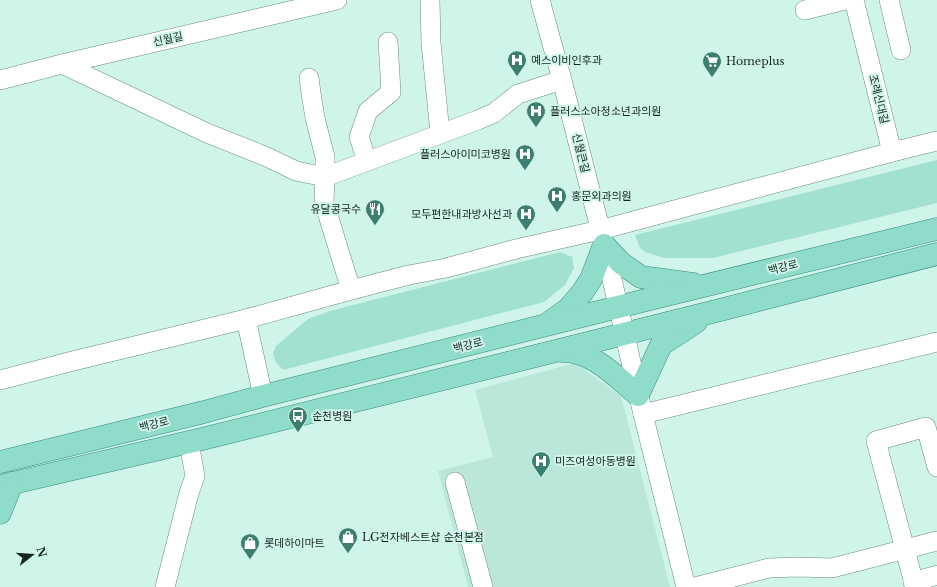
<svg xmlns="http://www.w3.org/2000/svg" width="937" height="587" font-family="'Libre Baskerville','Noto Sans KR',serif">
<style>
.built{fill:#bae7da}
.green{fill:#a2e1d0}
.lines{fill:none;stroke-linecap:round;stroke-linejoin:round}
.minor-casing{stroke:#698c82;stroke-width:20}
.major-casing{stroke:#348c79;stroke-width:23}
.minor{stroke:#fff;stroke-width:19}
.major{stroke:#8fdccb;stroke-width:22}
.labels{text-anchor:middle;stroke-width:4;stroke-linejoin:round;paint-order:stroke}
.street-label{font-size:11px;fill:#172521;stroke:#cff4e9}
.poi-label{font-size:11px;fill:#172521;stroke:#cff4e9;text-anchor:start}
</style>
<rect width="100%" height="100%" fill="#cff4e9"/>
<!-- built -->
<path class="built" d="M575,363L621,396L670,587H468L438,471L493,457L475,390Z"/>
<!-- green -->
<g class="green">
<path d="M937,160V203L713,258H664L645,252L640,248L635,235Z"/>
<path d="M560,252L572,257L574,268L565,285L544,302L283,370L276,362L273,354L276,346L308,319L330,311Z"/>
</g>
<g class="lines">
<defs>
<g id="minor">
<path d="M430,0L431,43L440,133"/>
<path d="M540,0L562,80L603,240L643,414L686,587"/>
<path d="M854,0L892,152L937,141"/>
<path d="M889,0L901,50"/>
<path d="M805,10L845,0"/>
<path d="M62,64L207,133L267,157L296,171L325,177L324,202L351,290"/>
<path d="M309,78L311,93L315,118L325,157V177L478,120L494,113L518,94L562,80"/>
<path d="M0,80L62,64L337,0"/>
<path d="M367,161L359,137L368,111L391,92L388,42"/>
<path d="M0,380L69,362L246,319"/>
<path d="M263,396L246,319L351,290L409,275L446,268L516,249L600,230L892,152"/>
<path d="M643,414L937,342"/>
<path d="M455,482L483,587"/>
<path d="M913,582L937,575"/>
<path d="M165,587L189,493L195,476L189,442"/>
<path d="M695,587L769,568L797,567L832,568L937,541"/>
<path d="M915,587L876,441L926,427L937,467"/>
</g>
<g id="major">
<path d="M550,322L568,309L582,293L591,279L604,245L621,263L641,277L693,284"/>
<path d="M562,351C592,350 616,377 638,395L661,345L696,322"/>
<path d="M0,462L204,412L263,396L646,300L937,229"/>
<path d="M0,486L202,439L720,310L937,254"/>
<path d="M0,513L12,483"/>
</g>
</defs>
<!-- minor casing -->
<use href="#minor" class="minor-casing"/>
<!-- major casing -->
<use href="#major" class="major-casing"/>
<!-- minor -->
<use href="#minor" class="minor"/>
<!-- major -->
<use href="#major" class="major"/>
</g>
<!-- icons -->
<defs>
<symbol id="hospital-pin" viewBox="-11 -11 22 30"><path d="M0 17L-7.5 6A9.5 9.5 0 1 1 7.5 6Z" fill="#3c7e6f" stroke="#cff4e9"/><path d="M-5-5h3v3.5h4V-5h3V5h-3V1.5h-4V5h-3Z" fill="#fff"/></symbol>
<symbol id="supermarket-pin" viewBox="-11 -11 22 30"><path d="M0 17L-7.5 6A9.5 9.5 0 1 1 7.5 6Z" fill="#3c7e6f" stroke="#cff4e9"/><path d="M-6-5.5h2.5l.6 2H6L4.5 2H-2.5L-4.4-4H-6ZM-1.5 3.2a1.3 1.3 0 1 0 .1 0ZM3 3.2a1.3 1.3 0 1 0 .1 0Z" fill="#fff"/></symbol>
<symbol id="restaurant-pin" viewBox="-11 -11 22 30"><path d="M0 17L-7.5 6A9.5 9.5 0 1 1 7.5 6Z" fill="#3c7e6f" stroke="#cff4e9"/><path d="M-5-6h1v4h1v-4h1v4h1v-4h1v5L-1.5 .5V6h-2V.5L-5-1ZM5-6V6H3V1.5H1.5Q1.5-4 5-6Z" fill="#fff"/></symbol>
<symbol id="bus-pin" viewBox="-11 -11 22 30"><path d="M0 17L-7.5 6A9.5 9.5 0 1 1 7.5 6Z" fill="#3c7e6f" stroke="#cff4e9"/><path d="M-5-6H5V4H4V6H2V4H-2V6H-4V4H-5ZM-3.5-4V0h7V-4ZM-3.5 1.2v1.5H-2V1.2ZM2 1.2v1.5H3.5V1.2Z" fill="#fff"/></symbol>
<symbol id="shop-pin" viewBox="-11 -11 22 30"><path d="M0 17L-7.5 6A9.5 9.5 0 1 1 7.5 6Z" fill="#3c7e6f" stroke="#cff4e9"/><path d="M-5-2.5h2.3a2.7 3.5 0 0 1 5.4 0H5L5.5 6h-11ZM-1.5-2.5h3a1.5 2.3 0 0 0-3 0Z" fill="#fff"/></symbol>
</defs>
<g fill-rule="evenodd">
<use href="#hospital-pin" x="506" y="49" width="22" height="30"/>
<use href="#supermarket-pin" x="701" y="50" width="22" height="30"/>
<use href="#hospital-pin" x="525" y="100" width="22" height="30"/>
<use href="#hospital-pin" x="514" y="143" width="22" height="30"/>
<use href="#hospital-pin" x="546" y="185" width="22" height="30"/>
<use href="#restaurant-pin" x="364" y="198" width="22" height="30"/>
<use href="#hospital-pin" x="515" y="203" width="22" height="30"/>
<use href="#bus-pin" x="287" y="405" width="22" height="30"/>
<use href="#hospital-pin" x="530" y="450" width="22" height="30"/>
<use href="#shop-pin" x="337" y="526" width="22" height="30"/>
<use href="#shop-pin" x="239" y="532" width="22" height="30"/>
</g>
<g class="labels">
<!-- street labels -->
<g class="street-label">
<text transform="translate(168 39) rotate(-13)" y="4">신월길</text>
<text transform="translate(879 99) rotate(76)" y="4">조례신대길</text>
<text transform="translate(581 153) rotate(76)" y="4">신월큰길</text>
<text transform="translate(783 267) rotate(-14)" y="4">백강로</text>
<text transform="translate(468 345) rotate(-14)" y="4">백강로</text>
<text transform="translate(154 424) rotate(-14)" y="4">백강로</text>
</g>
<!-- poi labels -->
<g class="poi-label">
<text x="531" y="64">예스이비인후과</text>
<text x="726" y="65">Homeplus</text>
<text x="550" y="115">플러스소아청소년과의원</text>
<text x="511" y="158" text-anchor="end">플러스아이미코병원</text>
<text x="571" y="200">홍문외과의원</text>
<text x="361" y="213" text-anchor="end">유달콩국수</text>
<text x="512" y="218" text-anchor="end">모두편한내과방사선과</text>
<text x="312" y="420">순천병원</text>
<text x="555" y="465">미즈여성아동병원</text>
<text x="362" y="541">LG전자베스트샵 순천본점</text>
<text x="264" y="547">롯데하이마트</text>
</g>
</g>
<!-- north arrow -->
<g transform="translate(32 555) rotate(73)" stroke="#cff4e9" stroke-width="3" paint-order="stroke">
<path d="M0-3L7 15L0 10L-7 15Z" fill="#172521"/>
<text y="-6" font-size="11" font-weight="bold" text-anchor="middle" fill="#172521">N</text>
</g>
</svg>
